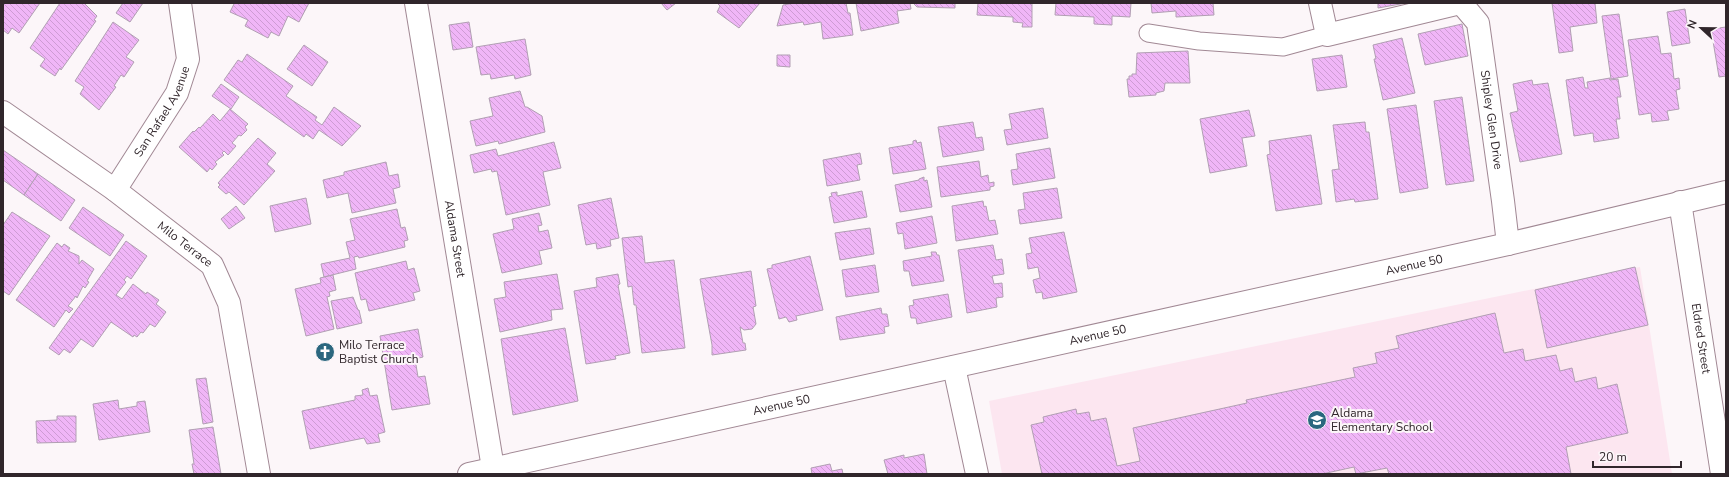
<svg xmlns="http://www.w3.org/2000/svg" width="1729" height="477" font-family="'Nunito Sans',sans-serif">
<style>
.built{fill:#fce6f0}
.building{fill:url(#building-back-hatch);stroke:#b19fb3}
.lines{fill:none;stroke-linecap:round;stroke-linejoin:round}
.lane-casing{stroke:#a18894;stroke-width:19}
.street-casing{stroke:#a18894;stroke-width:24}
.secondary-casing{stroke:#a18894;stroke-width:24}
.lane{stroke:#fff;stroke-width:17}
.street{stroke:#fff;stroke-width:22}
.secondary{stroke:#fff;stroke-width:22}
.labels{text-anchor:middle;stroke-width:4;stroke-linejoin:round;paint-order:stroke}
.street-label{font-size:12px;fill:#30262b;stroke:#fcf6f9}
.poi-label{font-size:12px;fill:#30262b;stroke:#fcf6f9;text-anchor:start}
</style>
<defs>
<pattern id="building-back-hatch" width="6" height="6" patternUnits="userSpaceOnUse"><rect width="6" height="6" fill="#f0b6f7"/><path d="M-1 5l2 2M0 0l6 6M5-1l2 2" fill="none" stroke="#ce9cd4"/></pattern>
</defs>
<rect width="100%" height="100%" fill="#fcf6f9"/>
<!-- built -->
<path class="built" d="M1640,267L1672,474H1002L989,401Z"/>
<!-- building -->
<g class="building">
<path d="M3,3H40L19,33L12,28L8,34L3,30Z"/>
<path d="M60,3H84L97,16L94,20L96,21L61,70L60,68L55,76L40,66L45,59L30,48Z"/>
<path d="M123,3H143L130,22L116,13Z"/>
<path d="M233,3H309L299,22L288,16L279,36L271,32L268,38L245,26L248,20L230,12L234,4Z"/>
<path d="M661,3H676L667,10Z"/>
<path d="M717,3H760L739,28L717,12L720,6Z"/>
<path d="M795,3H846L848,13H850L853,35L823,39L821,22L804,25L803,22L777,26L783,5Z"/>
<path d="M856,3H910L911,9L897,11L899,23L861,31Z"/>
<path d="M913,3H955V8L917,7Z"/>
<path d="M978,3H1032V27H1022L1023,23L1013,22V17L977,15Z"/>
<path d="M1056,3H1131L1130,17L1112,16V25L1094,24V17L1055,15Z"/>
<path d="M1151,3H1213L1214,15L1176,17V11L1152,13Z"/>
<path d="M1378,3H1406L1378,8Z"/>
<path d="M1552,3H1595L1597,23L1570,27L1573,51L1559,53Z"/>
<path d="M1685,9L1690,43L1672,46L1667,12Z"/>
<path d="M1619,14L1628,76L1611,79L1602,16Z"/>
<path d="M113,22L139,40L126,57L134,62L124,77L121,75L114,86L116,87L99,110L80,94L84,87L75,81Z"/>
<path d="M469,22L473,47L453,50L449,25Z"/>
<path d="M1462,24L1468,56L1425,65L1418,34Z"/>
<path d="M1726,27V76L1719,77L1711,29Z"/>
<path d="M1658,36L1661,54L1671,53L1674,79L1679,78L1680,89L1676,90L1679,109L1667,111L1669,120L1652,122L1651,113L1639,115L1628,40Z"/>
<path d="M1402,38L1415,93L1383,100L1374,59H1376L1373,45Z"/>
<path d="M525,39L531,75L515,79L514,75L491,79L490,74L481,75L476,47Z"/>
<path d="M304,45L328,62L312,86L287,69Z"/>
<path d="M1188,51L1190,83H1165L1164,91L1156,93V95L1129,97L1127,79H1129V76H1132V74H1136L1137,53Z"/>
<path d="M247,54L293,86L286,96L317,117L315,120L322,125L334,107L361,126L342,146L319,130L313,139L306,134L304,137L224,80L238,60L242,62Z"/>
<path d="M777,55H790V67L777,66Z"/>
<path d="M1342,55L1347,87L1317,91L1312,59Z"/>
<path d="M1583,77L1585,88H1588L1587,82L1610,78V80L1618,79L1621,97H1617L1620,119H1616L1619,138L1594,142L1593,133L1574,136L1566,80Z"/>
<path d="M1532,80L1533,85L1548,83L1562,154L1520,162L1510,113L1518,111L1513,84Z"/>
<path d="M221,84L239,97L231,109L212,96Z"/>
<path d="M520,91L525,107H527L542,116L545,132L499,144L498,141L476,146L470,121L493,116L489,98Z"/>
<path d="M1462,97L1474,181L1446,185L1434,101Z"/>
<path d="M1416,105L1428,188L1400,193L1387,109Z"/>
<path d="M1043,108L1048,138L1007,145L1004,130L1012,129L1009,114Z"/>
<path d="M230,109L248,124L245,127L247,130L241,136L239,135L232,143L236,146L228,155L224,151L222,153L224,155L215,162L217,164L212,170L210,168L207,172L179,147L193,131L194,132L199,127L200,128L213,114L220,121Z"/>
<path d="M1249,110L1255,136L1242,138L1247,166L1210,173L1200,119Z"/>
<path d="M973,122L976,138L982,137L984,150L943,157L938,127Z"/>
<path d="M1365,122L1366,132H1369L1378,199L1355,202L1354,199L1336,202L1332,170L1339,169L1333,125Z"/>
<path d="M1311,135L1322,204L1276,211L1267,155L1270,154L1269,141Z"/>
<path d="M258,138L276,153L267,164L275,171L244,205L229,192L226,194L218,187L220,185L218,183Z"/>
<path d="M916,140L917,143L921,142L926,169L893,174L889,148L913,144V141Z"/>
<path d="M554,142L561,168L543,172L550,205L506,215L497,171L492,172L491,169L474,173L470,155L496,149L498,156Z"/>
<path d="M1050,148L1055,178L1013,185L1011,170L1018,169L1016,154Z"/>
<path d="M3,150L38,174L24,195L3,180Z"/>
<path d="M860,153L862,164L857,165L860,180L827,186L823,160Z"/>
<path d="M979,161L981,177L988,175L989,183L994,182V186L990,187V190L941,197L937,167Z"/>
<path d="M386,162L389,176L398,174L400,187L393,189L396,203L352,213L348,193L327,198L323,180L344,175V172Z"/>
<path d="M38,174L75,200L61,221L24,195Z"/>
<path d="M924,177V181L927,180L932,207L900,212L895,185L919,180V179Z"/>
<path d="M1057,188L1062,218L1020,224L1018,210L1025,209L1023,193Z"/>
<path d="M862,191L867,217L834,223L829,197L832,196L831,193L837,192V196Z"/>
<path d="M306,198L311,224L275,232L270,206Z"/>
<path d="M611,198L619,238L610,240L611,246L597,249L596,243L586,245L578,205Z"/>
<path d="M983,201L984,207L986,206L989,221L995,220L998,234L956,241L952,206Z"/>
<path d="M236,206L245,218L229,229L221,219Z"/>
<path d="M83,207L124,235L110,256L69,228Z"/>
<path d="M397,209L401,228L405,227L408,240L404,241L405,247L359,258L358,256L354,257L356,269L324,277L321,264L350,258L346,242L355,240L350,219Z"/>
<path d="M12,212L50,236L9,295L3,291V225Z"/>
<path d="M539,213L542,225L538,226L539,232L548,230L552,248L539,251L542,264L502,273L493,234L514,229L512,219Z"/>
<path d="M932,216L937,243L905,249L903,233L898,234L896,223Z"/>
<path d="M870,228L874,254L840,260L835,233Z"/>
<path d="M1064,232L1077,292L1043,299L1042,292L1036,293L1033,280L1040,278L1038,267L1028,269L1026,254L1032,253L1029,238Z"/>
<path d="M642,236L645,263L674,260L685,348L642,353L636,305H634L632,286L628,287L622,238Z"/>
<path d="M126,241L147,256L131,279L127,276L124,280L126,282L116,295L122,299L133,284L146,294L147,292L159,300L156,304L166,312L155,327L150,324L143,333L141,332L137,337L134,335L133,337L111,322L93,347L81,339L70,353L64,349L59,355L49,348Z"/>
<path d="M57,243L62,247L64,244L70,248L68,251L79,256V264L82,260L94,269L87,281L89,282L85,288L83,286L77,298L76,296L68,306L73,309L69,313L66,310L54,327L16,300Z"/>
<path d="M993,245L996,260L1002,259L1004,274L992,276L994,284L1002,283L1003,297L996,298L997,307L967,313L958,250Z"/>
<path d="M931,252H936L937,255H939L944,281L912,286L909,271H904L903,261L932,256Z"/>
<path d="M810,256L823,310L796,316L797,320L789,322L786,317L779,319L767,269L772,268V265Z"/>
<path d="M406,261L408,270L414,268L420,291L413,293L415,300L369,311L366,299L361,300L355,273Z"/>
<path d="M875,265L879,292L846,297L842,270Z"/>
<path d="M1635,267L1648,325L1547,348L1535,290Z"/>
<path d="M751,271L756,306L753,307L756,324L752,329L744,330L740,327L743,343H745L746,350L712,355V345L700,279Z"/>
<path d="M557,274L563,309L551,310L552,320L500,332L494,299L506,297L504,282Z"/>
<path d="M618,274L620,284L618,285L630,353L615,356L616,359L586,364L574,291L597,287L596,278Z"/>
<path d="M333,275L336,290L329,292L330,296L327,297L334,329L306,336L295,289L321,283L320,278Z"/>
<path d="M948,294L952,317L917,324L916,318H911L909,306L914,305L913,300Z"/>
<path d="M353,297L358,310H359L362,323L337,329L331,301Z"/>
<path d="M881,308L882,314H887L889,326L884,327L885,333L840,340L836,317Z"/>
<path d="M1495,313L1504,353L1523,349L1525,361L1556,355L1560,371L1572,368L1575,382L1596,377L1598,389L1617,384L1628,433L1566,447L1571,474H1389L1387,468L1356,474L1354,467L1322,474H1042L1031,425L1044,422L1043,417L1076,409L1077,414L1089,412L1091,421L1106,418L1117,466L1140,461L1133,428L1247,403L1246,400L1355,377L1353,368L1377,363L1375,353L1399,348L1396,336Z"/>
<path d="M565,328L578,401L513,415L501,339Z"/>
<path d="M418,329L423,357L415,359L418,377L425,376L430,404L392,410L380,336Z"/>
<path d="M206,378L213,422L203,424L196,379Z"/>
<path d="M368,388L370,396L377,395L385,432L378,434L380,442L367,444L364,438L310,449L302,411L355,400V396L363,395L362,390Z"/>
<path d="M118,400L119,409L137,406V402L145,401L150,432L99,440L93,404Z"/>
<path d="M57,416H76V442L37,443L36,421L57,420Z"/>
<path d="M213,427L221,474H194L192,464H194L189,430Z"/>
<path d="M924,454L927,474H888L884,460L904,455V458Z"/>
<path d="M830,464L832,471L842,469L843,474H812L811,468Z"/>
</g>
<g class="lines">
<defs>
<path id="lane" d="M1148,33L1199,41L1283,47L1327,35"/>
<g id="street">
<path id="s1" d="M416,3L494,474"/>
<path d="M1320,3L1327,35L1460,3"/>
<path id="s2" d="M1461,3L1478,23L1503,201L1508,244"/>
<path id="s3" d="M3,112L115,190L212,265L229,303L259,474"/>
<path id="s4" d="M115,190L177,93L188,59L180,3"/>
<path id="s5" d="M1680,202L1722,474"/>
<path d="M954,367L977,474"/>
</g>
<g id="secondary">
<path id="s6" d="M469,474L1508,244L1726,192"/>
</g>
</defs>
<!-- lane casing -->
<use href="#lane" class="lane-casing"/>
<!-- street casing -->
<use href="#street" class="street-casing"/>
<!-- secondary casing -->
<use href="#secondary" class="secondary-casing"/>
<!-- lane -->
<use href="#lane" class="lane"/>
<!-- street -->
<use href="#street" class="street"/>
<!-- secondary -->
<use href="#secondary" class="secondary"/>
</g>
<!-- icons -->
<defs>
<symbol id="church-disc" viewBox="-11 -11 22 22"><circle r="9.5" fill="#2b677f" stroke="#fcf6f9"/><path d="M-1.2-6h2.4v3.5h3.3v2.4h-3.3V6h-2.4V-.1h-3.3v-2.4h3.3Z" fill="#fff"/></symbol>
<symbol id="school-disc" viewBox="-11 -11 22 22"><circle r="9.5" fill="#2b677f" stroke="#fcf6f9"/><path d="M0-5L7-2L0 1L-7-2ZM-4 1L0 2.5L4 1V4Q0 6-4 4Z" fill="#fff"/></symbol>
</defs>
<g fill-rule="evenodd">
<use href="#church-disc" x="314" y="341" width="22" height="22"/>
<use href="#school-disc" x="1306" y="409" width="22" height="22"/>
</g>
<g class="labels">
<!-- street labels -->
<g class="street-label">
<text dy="4" stroke="none"><textPath href="#s4" startOffset="92">San Rafael Avenue</textPath></text>
<text dy="4" stroke="none"><textPath href="#s2" startOffset="124">Shipley Glen Drive</textPath></text>
<text dy="4" stroke="none"><textPath href="#s1" startOffset="239">Aldama Street</textPath></text>
<text dy="4" stroke="none"><textPath href="#s3" startOffset="225">Milo Terrace</textPath></text>
<text dy="4" stroke="none"><textPath href="#s6" startOffset="968">Avenue 50</textPath></text>
<text dy="4" stroke="none"><textPath href="#s6" startOffset="644">Avenue 50</textPath></text>
<text dy="4" stroke="none"><textPath href="#s5" startOffset="138">Eldred Street</textPath></text>
<text dy="4" stroke="none"><textPath href="#s6" startOffset="320">Avenue 50</textPath></text>
</g>
<!-- poi labels -->
<g class="poi-label">
<text x="339" y="349">Milo Terrace<tspan x="339" dy="14">Baptist Church</tspan></text>
<text x="1331" y="417">Aldama<tspan x="1331" dy="14">Elementary School</tspan></text>
</g>
</g>
<!-- border -->
<rect width="1729" height="477" fill="none" stroke="#30262b" stroke-width="8"/>
<!-- north arrow -->
<g transform="translate(1701 28) rotate(292)" stroke="#fcf6f9" stroke-width="3" paint-order="stroke">
<path d="M0-3L7 15L0 10L-7 15Z" fill="#30262b"/>
<text y="-6" font-size="11" font-weight="bold" text-anchor="middle" fill="#30262b">N</text>
</g>
<!-- scale -->
<path d="M1593 461v6h88v-6" fill="none" stroke="#30262b" stroke-width="2"/>
<text x="1599" y="461" font-size="12" fill="#30262b" stroke="#fcf6f9" stroke-width="3" paint-order="stroke">20 m</text>
</svg>
